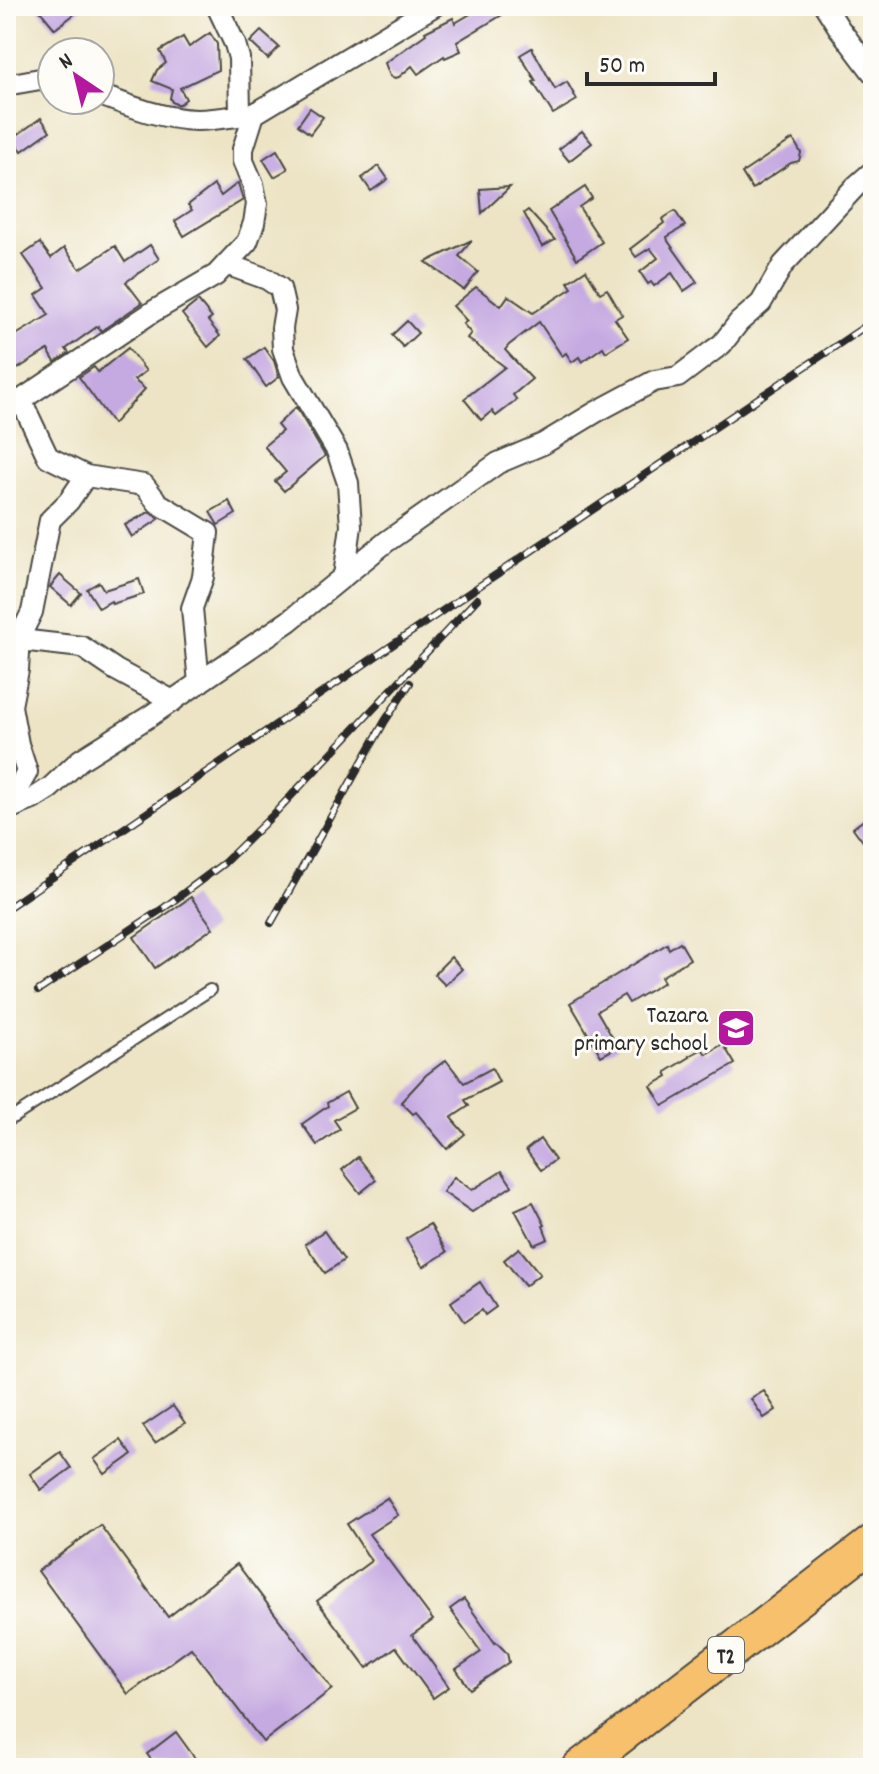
<svg xmlns="http://www.w3.org/2000/svg" width="879" height="1774" font-family="Dekko,sans-serif">
<style>
.building{fill:#c5a9e1}
.lines{fill:none;stroke-linecap:round;stroke-linejoin:round}
.lane-casing{stroke:#484742;stroke-width:14}
.street-casing{stroke:#484742;stroke-width:24}
.highway-casing{stroke:#484742;stroke-width:38}
.lane{stroke:#fff;stroke-width:10}
.street{stroke:#fff;stroke-width:20}
.highway{stroke:#f7c06c;stroke-width:34}
.rail-casing{stroke:#2b2b2b;stroke-width:8}
.rail{stroke:#fdfcf7;stroke-width:5;stroke-dasharray:15;stroke-linecap:butt}
.labels{text-anchor:middle;stroke-width:6;stroke-linejoin:round;paint-order:stroke}
.shield{fill:#fdfcf7;stroke:#6a6a68;stroke-width:2}
.shield-label{font-size:22px;font-weight:bold;fill:#2b2b2b}
.poi-label{font-size:24px;fill:#2b2b2b;stroke:#fdfcf7;text-anchor:end}
</style>
<rect width="100%" height="100%" fill="#fdfcf7"/>
<filter id="ink" filterUnits="userSpaceOnUse"><feTurbulence type="fractalNoise" baseFrequency=".0125" numOctaves="2"/><feDisplacementMap in="SourceGraphic" scale="16" xChannelSelector="R" yChannelSelector="G"/><feConvolveMatrix kernelMatrix="1 2 1 2 8 2 1 2 1" color-interpolation-filters="sRGB"/></filter>
<filter id="wash" filterUnits="userSpaceOnUse"><feTurbulence type="fractalNoise" baseFrequency=".006" numOctaves="4" result="noise"/><feDisplacementMap in="SourceGraphic" scale="32" xChannelSelector="R" yChannelSelector="G"/><feGaussianBlur stdDeviation="1.8" result="paint"/><feColorMatrix in="noise" values="0 0 0 0 0 0 0 0 0 0 0 0 0 0 0 0 0 1.4 0 .05"/><feComposite in="paint" operator="in"/></filter>
<g filter="url(#wash)">
<rect width="100%" height="100%" fill="#ede4c5"/>
<g id="blocks">
<!-- building -->
<g class="building">
<path d="M36,6H85L55,29Z"/>
<path d="M484,6H517L457,42L461,51L445,58L444,56L418,74L412,66L399,77L395,78L390,76L385,63L426,34L425,32L453,18L455,23Z"/>
<path d="M261,31L279,47L268,59L250,42Z"/>
<path d="M210,33L217,44L218,70L180,88L186,99L180,104H176L172,102L170,98L172,89L152,81L157,70L166,63L160,51L183,37L189,47Z"/>
<path d="M532,48L555,89L567,82L577,100L553,114L533,82L536,81L520,55Z"/>
<path d="M310,108L323,117L310,134L298,125Z"/>
<path d="M41,118L50,131L22,151L13,138Z"/>
<path d="M582,131L592,143L569,161L559,149Z"/>
<path d="M793,139L801,153L799,161L791,163L752,189L742,173Z"/>
<path d="M277,150L288,169L274,177L263,159Z"/>
<path d="M379,166L388,179L371,191L362,178Z"/>
<path d="M238,183L243,200L184,236L175,221L192,210L188,205L214,185L221,196Z"/>
<path d="M510,187L482,213L480,189Z"/>
<path d="M585,187L592,198L579,207L602,242L577,259L549,211Z"/>
<path d="M528,210L555,240L542,247L524,213Z"/>
<path d="M675,211L685,226L667,237L668,241L697,282L684,291L672,273L654,286L651,282L648,284L640,272L658,258L650,248L636,257L630,249L664,223L662,219Z"/>
<path d="M472,240L459,256L478,272L464,290L426,262Z"/>
<path d="M40,243L51,258L64,248L80,269L115,246L125,262L150,245L159,259L126,282L142,303L101,331L98,326L66,349L69,353L55,362L48,350L6,376V341L49,315L36,295L46,288L23,255Z"/>
<path d="M586,270L600,293L607,289L622,315L615,319L628,338L606,352L603,347L582,362L579,357L572,362L566,353L562,356L539,322L509,345L505,350L532,379L513,395L517,400L496,416L492,411L481,420L464,399L505,367L467,338L471,333L463,324L467,321L453,306L476,287L501,306L508,296L533,313L572,288L568,282Z"/>
<path d="M198,301L212,318L208,321L220,336L208,347L182,314Z"/>
<path d="M407,321L418,333L403,347L392,335Z"/>
<path d="M264,347L274,361L279,377L266,387L247,359Z"/>
<path d="M128,348L146,371L134,380L145,389L113,424L79,377L94,367L98,372Z"/>
<path d="M296,407L325,456L284,491L275,481L286,472L264,446L282,431L277,425Z"/>
<path d="M229,501L236,514L218,525L210,512Z"/>
<path d="M149,512L159,519L132,537L125,525Z"/>
<path d="M60,575L81,593L71,605L50,587Z"/>
<path d="M139,579L144,594L112,604L111,601L99,608L87,589L99,582L104,590Z"/>
<path d="M873,813V855L853,828Z"/>
<path d="M191,897L213,928L155,968L134,937Z"/>
<path d="M680,942L690,959L661,977L664,982L629,1003L624,995L597,1011L618,1047L601,1056L570,1003L667,944L669,949Z"/>
<path d="M451,957L462,969L445,985L434,974Z"/>
<path d="M723,1044L735,1064L663,1106L651,1086L668,1076L666,1072L690,1057L689,1056L702,1049L706,1054Z"/>
<path d="M446,1060L464,1083L492,1068L499,1082L465,1100L469,1106L451,1118L465,1134L447,1149L416,1112L413,1114L401,1102L426,1075Z"/>
<path d="M346,1092L355,1108L334,1120L340,1129L317,1145L302,1124L328,1106L327,1103Z"/>
<path d="M540,1139L555,1160L541,1170L526,1150Z"/>
<path d="M358,1157L376,1180L360,1193L342,1170Z"/>
<path d="M502,1171L512,1186L472,1212L443,1192L454,1177L472,1190Z"/>
<path d="M533,1202L545,1225L543,1226L548,1239L534,1245L515,1210Z"/>
<path d="M430,1224L447,1252L423,1267L406,1239Z"/>
<path d="M324,1231L344,1260L325,1273L305,1244Z"/>
<path d="M519,1248L540,1274L525,1286L504,1260Z"/>
<path d="M480,1282L496,1307L485,1315L482,1310L464,1322L451,1302Z"/>
<path d="M764,1391L776,1410L764,1418L751,1399Z"/>
<path d="M173,1406L185,1423L155,1443L143,1426Z"/>
<path d="M121,1440L132,1455L105,1474L94,1459Z"/>
<path d="M60,1452L71,1468L41,1490L30,1474Z"/>
<path d="M387,1498L398,1515L369,1534L433,1620L412,1635L449,1687L433,1698L396,1647L367,1668L317,1601L371,1561L347,1524Z"/>
<path d="M100,1525L168,1617L237,1564L332,1689L263,1742L191,1648L128,1694L38,1571Z"/>
<path d="M464,1599L495,1643L496,1642L507,1653L509,1662L470,1689L456,1669L481,1652L450,1609Z"/>
<path d="M176,1732L202,1768H157L147,1754Z"/>
</g>
</g>
</g>
<g filter="url(#ink)">
<use href="#blocks" fill-opacity="0" stroke="#484742" stroke-width="2"/>
<g class="lines">
<defs>
<path id="lane" d="M6,1122L210,990"/>
<g id="street">
<path d="M217,6L235,44L239,58L240,115"/>
<path d="M825,6L839,28L873,73"/>
<path d="M6,85L40,79L52,81"/>
<path d="M100,95C132,107 163,119 197,120C216,120 235,116 254,114"/>
<path d="M226,264L267,279L280,288L285,310L282,328L283,349L293,377L337,451L348,483L351,526L344,576"/>
<path d="M21,400L48,457L86,476L144,485L158,503L208,533L203,577L192,608L199,683"/>
<path d="M6,410L154,311L216,275L247,242L254,223L257,204L253,184L243,161V149L254,114L434,6"/>
<path d="M86,476L69,501L50,520L32,612L20,636L29,641L82,647L116,670L173,701"/>
<path d="M6,810L33,799L50,788L80,760L150,716L289,621L386,542L498,463L543,444L596,412L654,381L678,377L711,352L722,344L739,322L761,303L783,265L856,186L873,171"/>
<path d="M6,810L27,772L18,744L11,706L18,670L20,636"/>
</g>
<path id="highway" d="M579,1768L873,1542"/>
</defs>
<!-- lane casing -->
<use href="#lane" class="lane-casing"/>
<!-- street casing -->
<use href="#street" class="street-casing"/>
<!-- highway casing -->
<use href="#highway" class="highway-casing"/>
<!-- lane -->
<use href="#lane" class="lane"/>
<!-- street -->
<use href="#street" class="street"/>
<!-- highway -->
<use href="#highway" class="highway"/>
<defs>
<g id="rail">
<path d="M6,909L448,607L873,321"/>
<path d="M271,923L385,721L410,683"/>
<path d="M38,991L165,907L224,863L273,815L477,599"/>
</g>
</defs>
<!-- rail casing -->
<use href="#rail" class="rail-casing"/>
<!-- rail -->
<use href="#rail" class="rail"/>
</g>
</g>
<!-- icons -->
<defs>
<symbol id="school-square" viewBox="-11 -11 22 22"><rect x="-9" y="-9" width="18" height="18" rx="4" fill="#b5179e" stroke="#fdfcf7"/><path d="M0-5L7-2L0 1L-7-2ZM-4 1L0 2.5L4 1V4Q0 6-4 4Z" fill="#fff"/></symbol>
</defs>
<g fill-rule="evenodd">
<use href="#school-square" x="714" y="1006" width="44" height="44"/>
</g>
<g class="labels">
<!-- shield labels -->
<rect class="shield" x="708" y="1637" width="36" height="36" rx="6"/>
<g class="shield-label">
<text x="726" y="1663">T2</text>
</g>
<!-- poi labels -->
<g class="poi-label">
<text x="708" y="1022">Tazara<tspan x="708" dy="28">primary school</tspan></text>
</g>
</g>
<!-- margin -->
<rect width="879" height="1774" fill="none" stroke="#fdfcf7" stroke-width="32"/>
<!-- north arrow -->
<g transform="translate(76 76) rotate(325)"><circle r="38" fill="#fdfcf7" stroke="#a9a8a5" stroke-width="2"/>
<path d="M0-6L14 30L0 20L-14 30Z" fill="#b5179e"/>
<text y="-12" font-size="22" font-weight="bold" text-anchor="middle" fill="#2b2b2b">N</text>
</g>
<!-- scale -->
<path d="M587 72v12h128v-12" fill="none" stroke="#2b2b2b" stroke-width="4"/>
<text x="599" y="72" font-size="24" fill="#2b2b2b" stroke="#fdfcf7" stroke-width="6" paint-order="stroke">50 m</text>
</svg>
